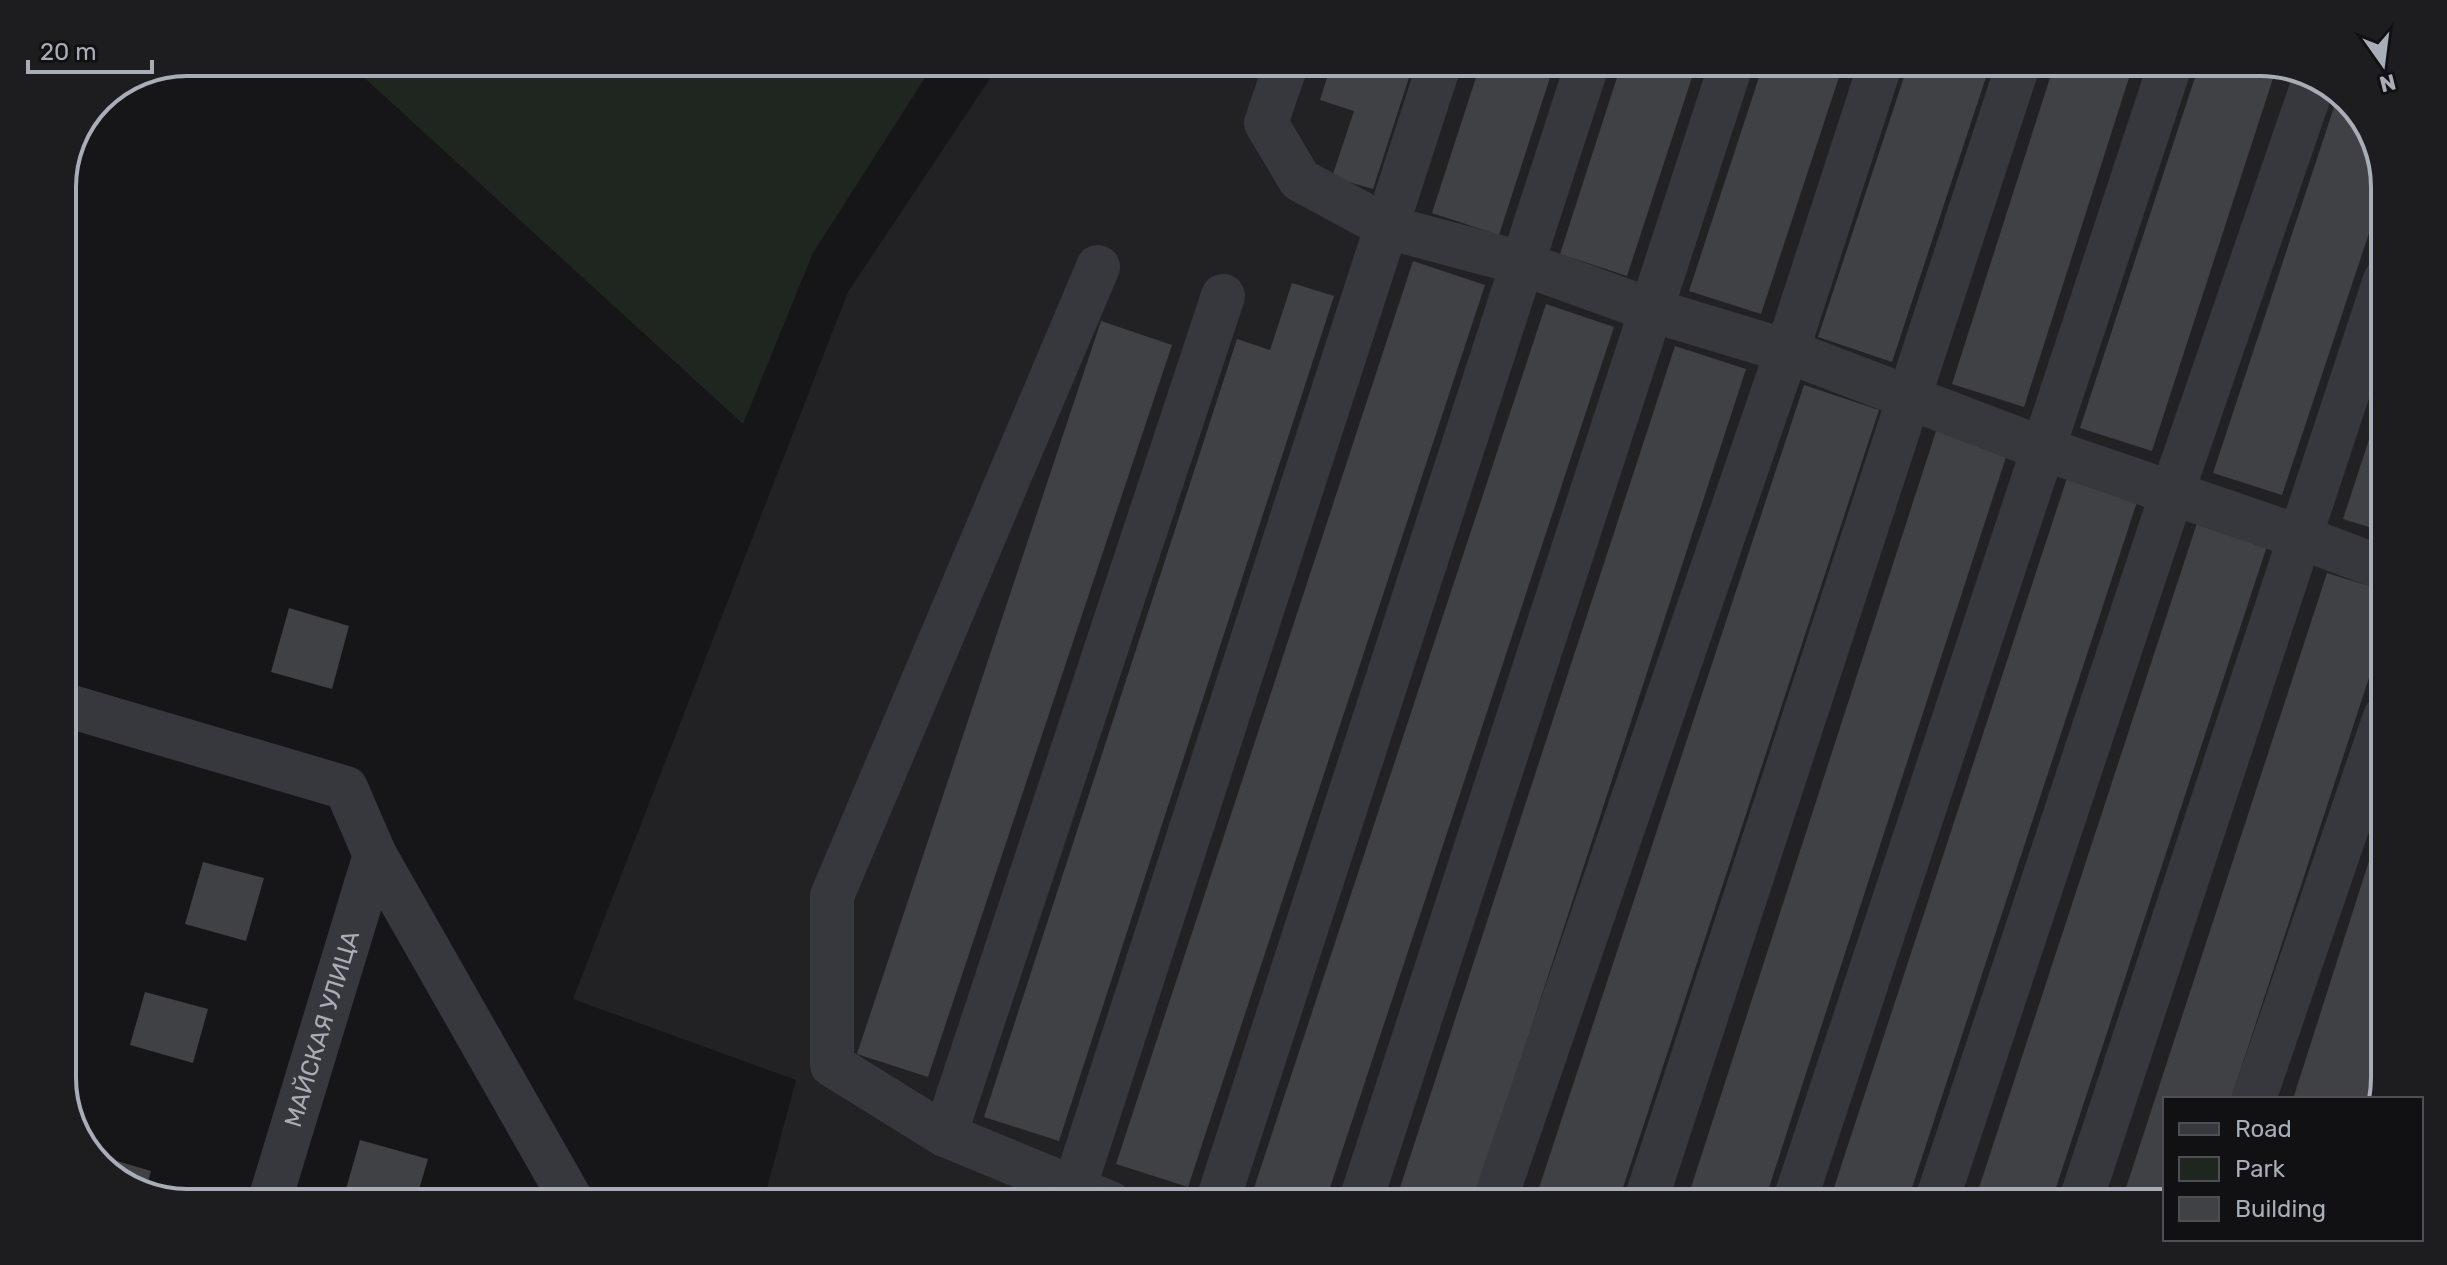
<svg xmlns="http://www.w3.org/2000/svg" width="2447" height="1265" font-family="Rubik,sans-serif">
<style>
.built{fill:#222225}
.green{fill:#1e261f}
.building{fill:#404145}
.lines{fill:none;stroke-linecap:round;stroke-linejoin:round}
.minor{stroke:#37383d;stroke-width:44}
.labels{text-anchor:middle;stroke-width:7;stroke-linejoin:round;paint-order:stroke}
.street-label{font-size:24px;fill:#a8adb8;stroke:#111113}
.rim{fill:none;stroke:#a8adb8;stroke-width:4}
</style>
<rect width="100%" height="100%" fill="#161618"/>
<!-- built -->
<path class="built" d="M1001,62H2260L2315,75L2364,117L2385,180V1078L2380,1099H2165V1203H763L796,1080L573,999L848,292Z"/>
<!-- green -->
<path class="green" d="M347,62H935L813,253L743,424Z"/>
<!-- building -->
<g class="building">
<path d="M1332,62H1414L1373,189L1332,177L1354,111L1320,100Z"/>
<path d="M1481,62H1555L1499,235L1432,213Z"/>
<path d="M1622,62H1697L1627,276L1560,254Z"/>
<path d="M1764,62H1844L1761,314L1689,291Z"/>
<path d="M1909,62H1991L1892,362L1818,337Z"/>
<path d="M2055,62H2134L2024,407L1952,384Z"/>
<path d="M2200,62H2260L2277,66L2152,451L2080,428Z"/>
<path d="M2338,95L2364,117L2385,185L2282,495L2213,473Z"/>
<path d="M1413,261L1485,285L1188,1187L1116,1164Z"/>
<path d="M1292,283L1334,296L1059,1141L984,1117L1237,339L1270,350Z"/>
<path d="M1546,304L1614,327L1325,1203H1249Z"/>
<path d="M1101,321L1172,345L928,1077L857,1054Z"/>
<path d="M1675,346L1746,369L1474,1203H1395Z"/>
<path d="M1804,385L1879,410L1618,1203H1534Z"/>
<path d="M2384,394H2385V532L2343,519Z"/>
<path d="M1938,425L2009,448L1764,1203H1686Z"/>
<path d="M2067,478L2137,502L1907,1203H1829Z"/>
<path d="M2198,520L2268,543L2051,1203H1974Z"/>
<path d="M2327,573L2385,591V629L2231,1099H2165V1203H2121Z"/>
<path d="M289,608L349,626L332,689L271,672Z"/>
<path d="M2384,814L2385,1069L2375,1099H2293Z"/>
<path d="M203,862L264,878L246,941L185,924Z"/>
<path d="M145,992L208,1009L193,1063L130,1045Z"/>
<path d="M360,1140L428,1159L415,1203H342Z"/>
<path d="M90,1153L151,1171L145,1193L132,1190Z"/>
</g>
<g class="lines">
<!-- minor -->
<g class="minor">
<path d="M1287,62L1266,123L1300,180L1387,227L1521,263L1651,310L1787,351L2044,449L2300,537L2385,569"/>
<path d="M1098,267L832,896V1065L945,1135L1110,1203"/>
<path d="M62,704L346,788L375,855L573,1203"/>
<path d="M2254,1099L2385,717"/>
<path d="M945,1135L1223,296"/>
<path d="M1074,1189L1440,62"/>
<path id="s1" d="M269,1203L375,855"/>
<path d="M1217,1203L1588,62"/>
<path d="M1360,1203L1732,62"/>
<path d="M1494,1203L1787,351L1881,62"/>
<path d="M1645,1203L2019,62"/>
<path d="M1794,1203L2171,62"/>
<path d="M1936,1203L2172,493L2316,75"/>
<path d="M2080,1203L2385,280"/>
</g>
</g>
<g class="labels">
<!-- street labels -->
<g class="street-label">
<text dy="8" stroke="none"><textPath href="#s1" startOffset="182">МАЙСКАЯ УЛИЦА</textPath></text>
</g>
</g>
<!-- crop -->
<path d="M0 0H2447V1265H0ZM187 76H2260A111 111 0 0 1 2371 187V1078A111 111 0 0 1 2260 1189H187A111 111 0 0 1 76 1078V187A111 111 0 0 1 187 76Z" fill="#1d1d20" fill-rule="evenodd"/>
<path class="rim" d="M187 76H2260A111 111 0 0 1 2371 187V1078A111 111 0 0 1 2260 1189H187A111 111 0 0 1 76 1078V187A111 111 0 0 1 187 76Z"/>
<!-- legend -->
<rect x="2163" y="1097" width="260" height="144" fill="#111113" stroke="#4d4f55" stroke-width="2"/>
<rect x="2179" y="1123" width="40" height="12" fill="#37383d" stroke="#4d4f55" stroke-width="2"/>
<text x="2235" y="1137" font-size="24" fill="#a8adb8">Road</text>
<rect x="2179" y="1157" width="40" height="24" fill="#1e261f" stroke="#4d4f55" stroke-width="2"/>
<text x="2235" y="1177" font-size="24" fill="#a8adb8">Park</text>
<rect x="2179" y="1197" width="40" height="24" fill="#404145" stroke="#4d4f55" stroke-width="2"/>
<text x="2235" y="1217" font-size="24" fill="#a8adb8">Building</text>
<!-- north arrow -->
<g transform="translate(2383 64) rotate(166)" stroke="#111113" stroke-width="6" paint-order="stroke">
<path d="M0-6L14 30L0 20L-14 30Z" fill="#a8adb8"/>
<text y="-12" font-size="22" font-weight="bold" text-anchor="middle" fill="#a8adb8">N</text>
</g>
<!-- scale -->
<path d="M28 60v12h124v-12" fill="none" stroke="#a8adb8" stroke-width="4"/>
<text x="40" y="60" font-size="24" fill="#a8adb8" stroke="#111113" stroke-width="6" paint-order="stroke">20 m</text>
</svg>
